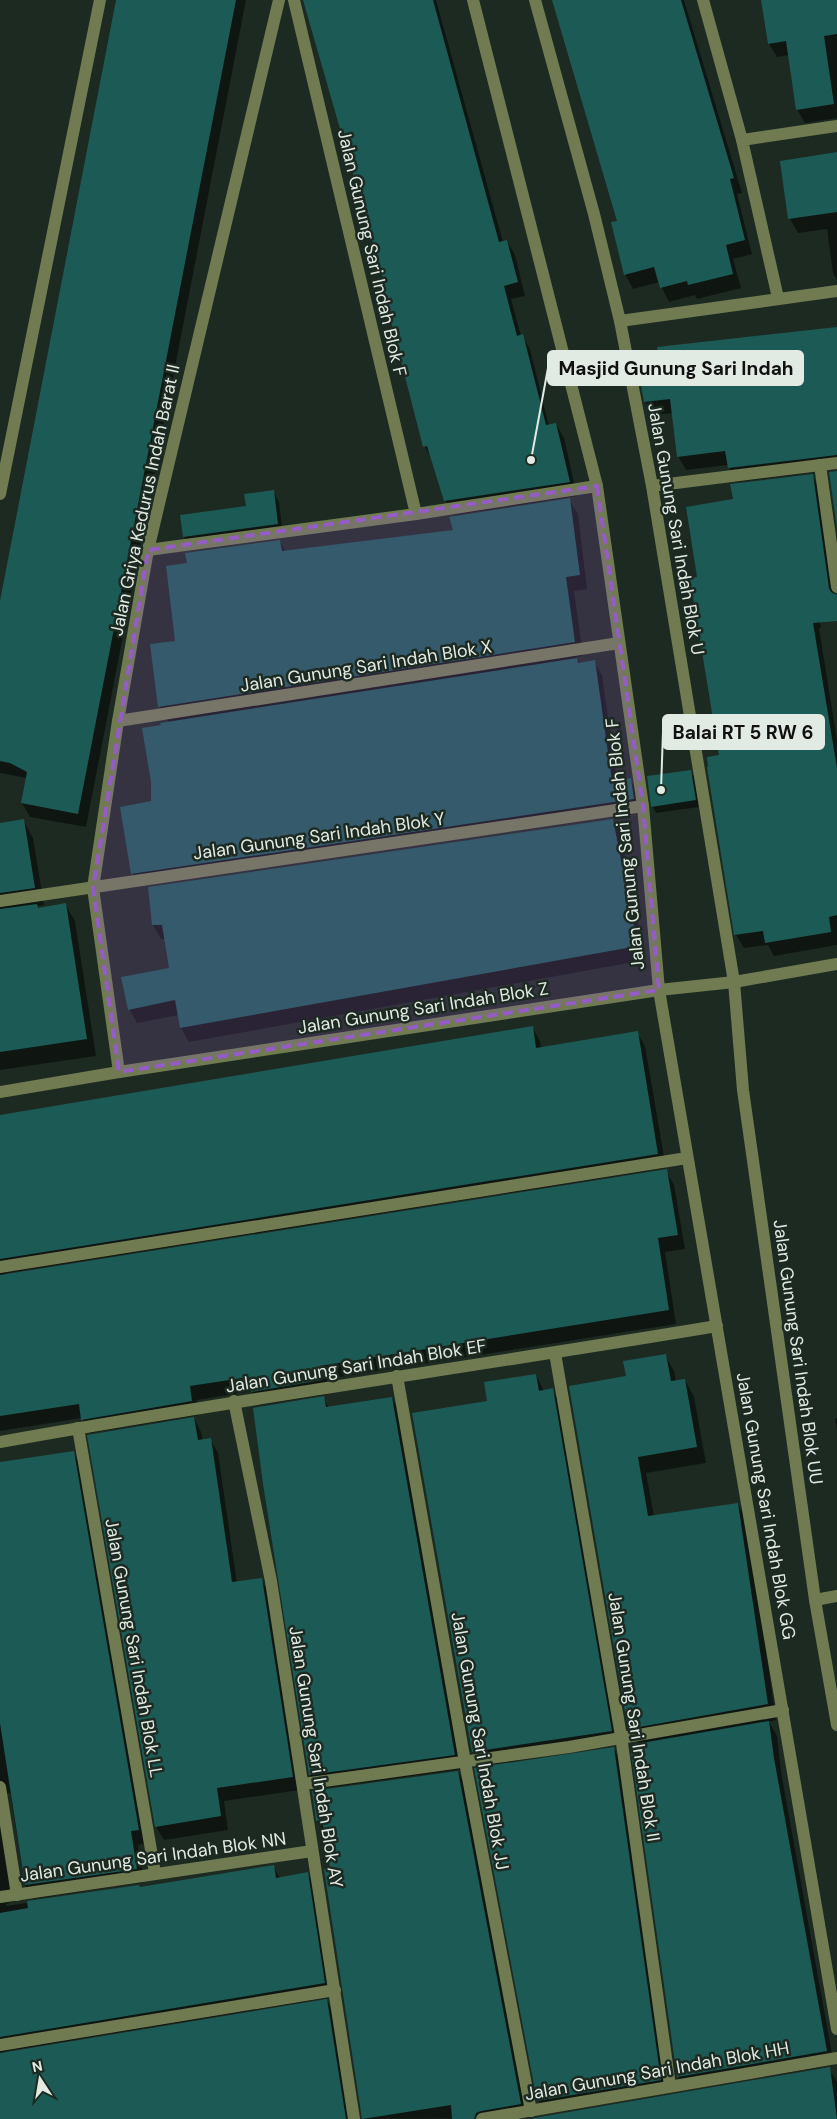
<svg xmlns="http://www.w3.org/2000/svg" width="837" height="2119" font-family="'DM Sans',sans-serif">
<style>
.shadow{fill:#0007}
.building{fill:#1c5a56}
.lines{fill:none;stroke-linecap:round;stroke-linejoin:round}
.minor{stroke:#707b51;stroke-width:12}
.marked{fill:#955cc8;fill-opacity:0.2;stroke:#955cc8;stroke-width:4;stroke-dasharray:10 6;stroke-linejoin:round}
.labels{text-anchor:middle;stroke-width:5;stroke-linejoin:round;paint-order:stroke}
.street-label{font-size:18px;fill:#e2eae4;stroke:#1d2a21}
.leader{fill:none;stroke:#e2eae4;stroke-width:2}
.callout-dot{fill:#e2eae4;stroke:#1d2a21;stroke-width:2}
.callout{fill:#e2eae4;stroke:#e2eae4;stroke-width:2}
.callout-label{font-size:19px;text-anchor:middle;font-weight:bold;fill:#111}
</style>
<rect width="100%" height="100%" fill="#1d2a21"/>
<!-- shadow -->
<g class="shadow">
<path d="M118,0H246L86,827L30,817L22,803L27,778L0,773V607Z"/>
<path d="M304,0H436L503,242L507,241L515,255L525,296L511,299L521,336H522L530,349L549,426L556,424L564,438L577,496L454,515L446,501L433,460L425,447L383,284L385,283Z"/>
<path d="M553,0H684L742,193L737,194L752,254L733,259L741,288L697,299L695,295L669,302L659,282L633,289L625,274L619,222Z"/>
<path d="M762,0H837V118L805,123L797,109L789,55L777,57L769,44Z"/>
<path d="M837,153V280L833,273L827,229L798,233L790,219Z"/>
<path d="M837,329V469L737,482L728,465L686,470L678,456L673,413L653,415L645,402Z"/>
<path d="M812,476L820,489L835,596H837V614L819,617L821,628H819L837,740V945L774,956L768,945L744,948L736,935L708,768L720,756L698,578L734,500Z"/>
<path d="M273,491L279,502L283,535L190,547L184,537L247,507Z"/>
<path d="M569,500L578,514L587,589L574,591L583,656L576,657L580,664L594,662L602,675L617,781L630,780L638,793L641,812L140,886L132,873L152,803L162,726L169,723L159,706L176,642L188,564L280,542L286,552L455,531Z"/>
<path d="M690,771L694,777L699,807L656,813L652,806Z"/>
<path d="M613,820L621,834L645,960L189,1042L181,1028L179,1015L137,1023L129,1009L171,969L166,939H161L153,925Z"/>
<path d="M24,821L33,838L44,905L37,906L38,909L65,904L75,921L96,1056L0,1070V824Z"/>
<path d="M532,1027L540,1041L541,1048L637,1032L645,1046L666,1168L7,1273L3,1276L666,1171L674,1185L685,1249L665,1252L676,1324L327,1379L329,1394L260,1405L252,1391L197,1400L199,1415L90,1433L82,1418L0,1431V1116Z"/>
<path d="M665,1355L674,1371L676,1382L685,1380L694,1397L706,1463L646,1473L654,1516L738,1504L747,1520L776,1720L769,1722L777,1736L781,1772L834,2065L686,2090L678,2077L632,1746L639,1744L629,1728L627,1377Z"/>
<path d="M536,1375L544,1391L552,1390L560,1403L619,1745L481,1766L473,1752L413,1414L489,1403Z"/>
<path d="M323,1398L329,1408L392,1398L400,1412L463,1769L318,1789L310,1775Z"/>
<path d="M194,1418L201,1432L203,1441L210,1439L218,1453L237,1583L261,1579L269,1593L300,1790L224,1801L228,1830L164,1840L156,1827Z"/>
<path d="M837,1418V1431L835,1419Z"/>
<path d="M73,1452L81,1466L146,1843L138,1845L144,1882L33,1899L25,1885L10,1793H6L0,1798V1463Z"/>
<path d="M614,1749L622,1762L668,2093L546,2114L539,2101L476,1769Z"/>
<path d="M458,1772L466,1786L528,2118L363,2119L332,1869L326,1835L317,1821Z"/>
<path d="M0,1808L15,1901L6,1904V1906L139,1886L140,1889L273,1866L280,1878L307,1873L315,1887L332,1997L7,2051L3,2054L327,2001L335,2015L351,2119H0Z"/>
<path d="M829,2069L837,2082V2119H537Z"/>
</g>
<!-- building -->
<g class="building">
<path d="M116,0H236L78,814L21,803L27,772L10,763L0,761V601Z"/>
<path d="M303,0H433L499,242L507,240L518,282L504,286L517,336L523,334L546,425L556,423L570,482L444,501L427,446L423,447L381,283L384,282Z"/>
<path d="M552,0H681L734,178L730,179L745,240L726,245L733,274L688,285L687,281L660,288L654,267L624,275L611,222L617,221Z"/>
<path d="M761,0H837V34L824,36L834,104L796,110L786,41L768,44Z"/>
<path d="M837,152V212L788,219L780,161Z"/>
<path d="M837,327V455L728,468L725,451L677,457L670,399L644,402L636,357L658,354L657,347Z"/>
<path d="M837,471V528L829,472Z"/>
<path d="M813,474L829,588L831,592L837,595V621L813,623L837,768V915L829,917L831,932L765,943L763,931L734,935L707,767H708L707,757L719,755L690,579L697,577L686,507L733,499L730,484Z"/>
<path d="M274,490L278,524L183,537L180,515L246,506L244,494Z"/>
<path d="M570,498L580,575L566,577L575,642L158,707L150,644L175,641L166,566L187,563L185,553L280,540L282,551L453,530L449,517Z"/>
<path d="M577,658L578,663L595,660L612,781L631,778L634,799L131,874L120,807L151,801V782L142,728L161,725L160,723Z"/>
<path d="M691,770L696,800L651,807L647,776Z"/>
<path d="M24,819L35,888L0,893V823Z"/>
<path d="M613,819L638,946L180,1028L175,1000L128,1010L121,977L169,968L162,925H152L148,887Z"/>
<path d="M66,903L87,1039L0,1052V909L37,904L38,908Z"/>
<path d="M533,1026L536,1048L638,1031L658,1154L0,1259V1115Z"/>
<path d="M667,1169L678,1235L658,1238L669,1310L320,1366L322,1380L251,1392L249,1377L190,1386L192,1401L81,1420L79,1404L0,1416V1275Z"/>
<path d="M666,1354L671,1381L685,1379L697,1447L638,1457L648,1516L738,1503L768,1704L628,1729L569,1386L626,1376L623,1361Z"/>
<path d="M536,1374L539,1391L553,1388L612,1731L472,1752L412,1413L487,1401L484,1382Z"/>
<path d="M324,1396L326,1407L392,1397L455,1755L309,1775L263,1484L253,1408Z"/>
<path d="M194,1417L198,1440L211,1438L232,1582L262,1578L293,1777L217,1788L221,1816L155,1827L87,1435Z"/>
<path d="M74,1451L139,1830L131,1831L137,1869L25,1885L0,1723V1462Z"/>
<path d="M769,1721L774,1758L827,2051L677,2077L630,1745Z"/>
<path d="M614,1747L661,2080L537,2101L474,1768Z"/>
<path d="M458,1771L521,2104L481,2111L476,2113L474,2119H452L451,2105L362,2119L324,1869L330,1868L322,1820L316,1821L312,1791Z"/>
<path d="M274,1865L276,1878L308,1872L325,1983L0,2037V1913L28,1908L27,1901L139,1885L140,1887Z"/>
<path d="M327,1999L346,2119H0V2053Z"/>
<path d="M830,2067L837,2119H532L534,2118Z"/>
</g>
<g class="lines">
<!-- minor -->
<g class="minor">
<path d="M294,0L416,514"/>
<path d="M473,0L597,486L643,806L659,990L837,2029"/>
<path d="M535,0L594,214L620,321L652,486L734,982L743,1090L815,1600L837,1725"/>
<path d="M703,0L742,140L778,298"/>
<path d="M742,140L837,126"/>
<path d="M620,321L837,291"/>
<path d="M820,465L837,587"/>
<path d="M652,486L837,463"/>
<path d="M0,494L100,0"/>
<path d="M148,550L416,514L597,486"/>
<path d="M118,721L619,643"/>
<path d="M0,901L643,806"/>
<path d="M119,1072L93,888L118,721L148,550L279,0"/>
<path d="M0,1092L119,1072L659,990L734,982L837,964"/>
<path d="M0,1267L687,1158"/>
<path d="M555,1353L621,1736L670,2086"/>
<path d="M397,1376L465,1762L531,2111"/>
<path d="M234,1401L271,1581L354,2119"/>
<path d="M78,1428L155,1873"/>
<path d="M0,1442C238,1399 478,1366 717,1326"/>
<path d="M815,1600L837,1596"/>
<path d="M303,1784L569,1747L783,1710"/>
<path d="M0,1787L17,1895"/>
<path d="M0,1897L312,1851"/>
<path d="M0,2045L335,1990"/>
<path d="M482,2119L837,2058"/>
</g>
</g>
<!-- marked area -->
<path class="marked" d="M597,486L643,806L659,990L119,1072L93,888L148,550Z"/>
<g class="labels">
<!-- street labels -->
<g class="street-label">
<text transform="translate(372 253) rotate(77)" y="6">Jalan Gunung Sari Indah Blok F</text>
<text transform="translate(145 500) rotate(-78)" y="6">Jalan Griya Kedurus Indah Barat II</text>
<text transform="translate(676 529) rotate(80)" y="6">Jalan Gunung Sari Indah Blok U</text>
<text transform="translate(366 666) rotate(-9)" y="6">Jalan Gunung Sari Indah Blok X</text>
<text transform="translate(319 836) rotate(-8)" y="6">Jalan Gunung Sari Indah Blok Y</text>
<text transform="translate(625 844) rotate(-96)" y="6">Jalan Gunung Sari Indah Blok F</text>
<text transform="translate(423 1008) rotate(-9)" y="6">Jalan Gunung Sari Indah Blok Z</text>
<text transform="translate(798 1352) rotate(82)" y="6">Jalan Gunung Sari Indah Blok UU</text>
<text transform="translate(356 1366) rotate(-9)" y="6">Jalan Gunung Sari Indah Blok EF</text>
<text transform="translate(766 1506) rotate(80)" y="6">Jalan Gunung Sari Indah Blok GG</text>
<text transform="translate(134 1648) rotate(80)" y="6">Jalan Gunung Sari Indah Blok LL</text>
<text transform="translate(634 1717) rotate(81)" y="6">Jalan Gunung Sari Indah Blok II</text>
<text transform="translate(480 1741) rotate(80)" y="6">Jalan Gunung Sari Indah Blok JJ</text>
<text transform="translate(316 1757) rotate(81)" y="6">Jalan Gunung Sari Indah Blok AY</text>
<text transform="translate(153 1857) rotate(-8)" y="6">Jalan Gunung Sari Indah Blok NN</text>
<text transform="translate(657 2071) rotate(-10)" y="6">Jalan Gunung Sari Indah Blok HH</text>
</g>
</g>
<!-- callouts -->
<path class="leader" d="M531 460L548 368M661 790L663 732"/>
<g class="callout-dot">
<circle cx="531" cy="460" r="5"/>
<circle cx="661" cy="790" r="5"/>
</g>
<g class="callout">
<rect x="548" y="351" width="255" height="34" rx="5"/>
<rect x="663" y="715" width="161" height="34" rx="5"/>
</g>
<g class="callout-label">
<text x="676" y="375">Masjid Gunung Sari Indah</text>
<text x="743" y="739">Balai RT 5 RW 6</text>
</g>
<!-- north arrow -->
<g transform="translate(40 2079) rotate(348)" stroke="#1d2a21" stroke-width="4" paint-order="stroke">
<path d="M0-4L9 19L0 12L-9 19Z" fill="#e2eae4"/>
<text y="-8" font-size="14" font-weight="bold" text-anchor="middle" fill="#e2eae4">N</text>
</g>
</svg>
